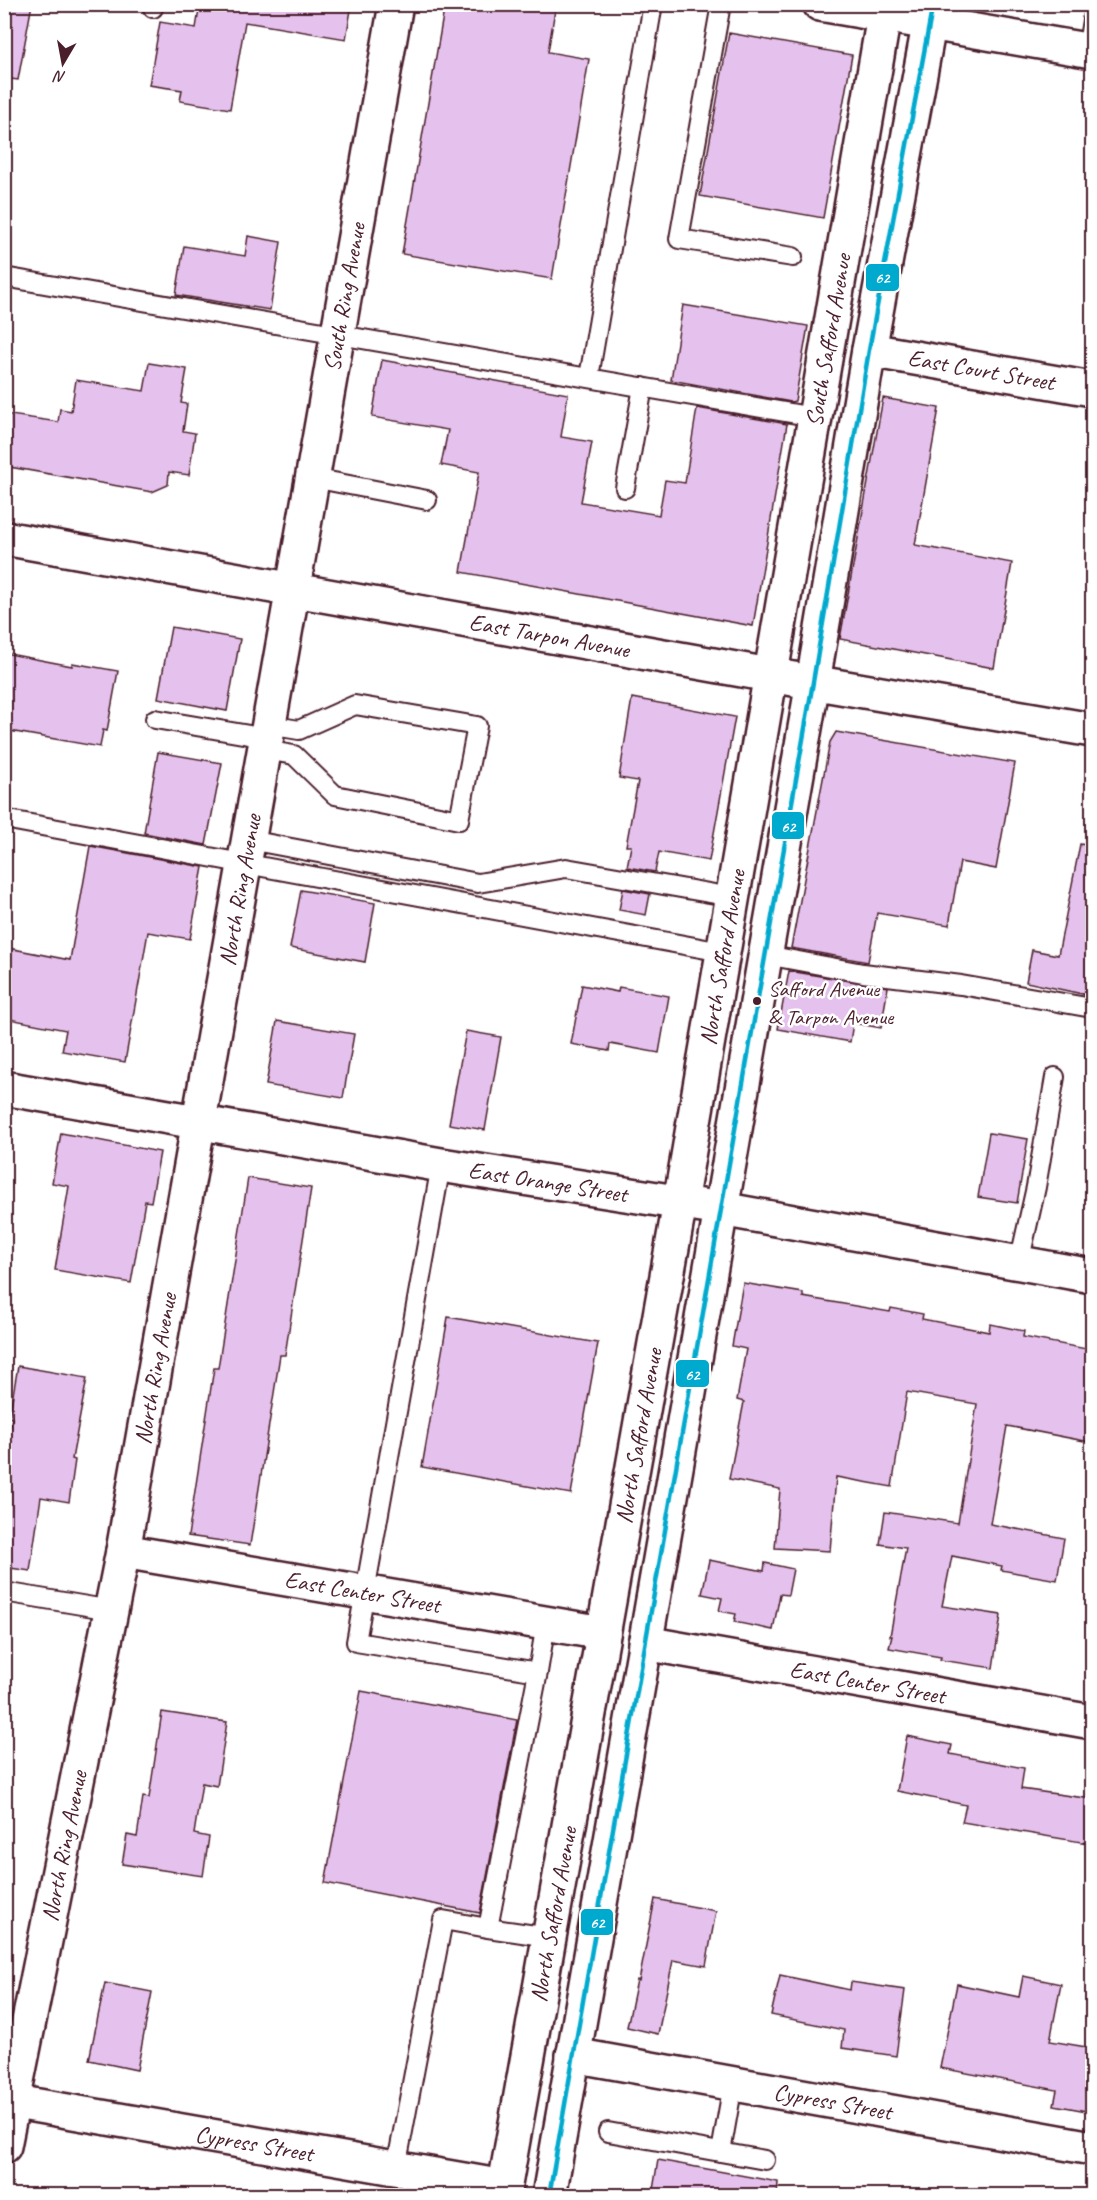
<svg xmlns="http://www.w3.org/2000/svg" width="1097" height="2200" font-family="Caveat,sans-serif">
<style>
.building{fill:#e5c2ed;stroke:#4a1f2b;stroke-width:1.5}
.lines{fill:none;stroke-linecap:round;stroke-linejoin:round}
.lane-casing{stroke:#4a1f2b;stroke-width:22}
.street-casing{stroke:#4a1f2b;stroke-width:38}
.secondary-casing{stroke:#4a1f2b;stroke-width:38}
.lane{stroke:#fff;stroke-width:18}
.street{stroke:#fff;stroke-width:33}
.secondary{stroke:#fff;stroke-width:33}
.bus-1-casing{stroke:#fff;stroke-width:9}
.bus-1{stroke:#00a9ce;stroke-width:4.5}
.bus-dot{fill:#4a1f2b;stroke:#fff;stroke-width:2}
.labels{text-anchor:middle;stroke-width:5;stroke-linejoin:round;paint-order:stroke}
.bus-label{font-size:22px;fill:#4a1f2b;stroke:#fff;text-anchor:start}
.street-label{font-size:24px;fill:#4a1f2b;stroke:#fff}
.line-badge{stroke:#fff;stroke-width:2}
.badge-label{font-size:16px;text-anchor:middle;font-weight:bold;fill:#fff}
</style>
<rect width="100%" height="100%" fill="#fff"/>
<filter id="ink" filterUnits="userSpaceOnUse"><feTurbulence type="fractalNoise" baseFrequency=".0167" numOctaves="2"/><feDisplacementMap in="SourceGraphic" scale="12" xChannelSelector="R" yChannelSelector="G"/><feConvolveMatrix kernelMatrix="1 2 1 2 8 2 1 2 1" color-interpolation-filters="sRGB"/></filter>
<g filter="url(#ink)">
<!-- building -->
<g class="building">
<path d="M4,4H32L18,80L4,78Z"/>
<path d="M200,4H352L346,39L245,22L230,109L180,101L182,90L149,85L160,22L196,28Z"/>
<path d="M445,4H556L548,52L589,59L552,279L402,254Z"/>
<path d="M729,33L852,55L823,218L700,196Z"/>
<path d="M248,236L281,242L270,310L176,295L184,246L245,256Z"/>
<path d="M683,305L808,326L795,401L791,402L671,380Z"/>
<path d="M382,360L568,394L561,437L592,442L581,502L659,515L665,480L685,483L697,408L787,424L753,626L461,572L479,472L441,465L448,430L372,417Z"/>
<path d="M149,363L187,369L181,403L187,404L183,431L195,433L189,475L169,472L168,485L152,492L4,466V414L58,422L60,409L71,411L76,380L144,391Z"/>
<path d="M883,398L939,408L915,545L1012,563L994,668L840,639Z"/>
<path d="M171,627L240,639L227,711L158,698Z"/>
<path d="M4,653L72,666V663L118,671L107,731L103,730L100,747L4,730Z"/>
<path d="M632,698L735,717L709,861L659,852L655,872L627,867L631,846H626L638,781L619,778Z"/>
<path d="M836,732L1015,763L996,869L960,862L949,925L877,913L868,962L791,948L830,742Z"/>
<path d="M158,752L222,763L206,845L144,833Z"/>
<path d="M1080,844L1092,846V996L1026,982L1032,950L1058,955Z"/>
<path d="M90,846L203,867L190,939L148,932L125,1062L62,1051L66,1030L4,1018V970L8,948L70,960Z"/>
<path d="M623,889L650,894L646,915L619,910Z"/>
<path d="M301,890L375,903L365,962L290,948Z"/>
<path d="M789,971L888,987L881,1028L853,1023L850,1042L778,1029Z"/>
<path d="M582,985L618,992L619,987L669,996L659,1053L610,1044L609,1051L571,1044Z"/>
<path d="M277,1021L354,1034L343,1098L266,1085Z"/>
<path d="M466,1031L501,1037L485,1130L449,1124Z"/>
<path d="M61,1133L160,1152L151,1202L145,1201L131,1283L55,1270L69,1186L52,1183Z"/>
<path d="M989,1133L1028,1139L1017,1203L978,1197Z"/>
<path d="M248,1178L311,1188L285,1355H280L250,1545L188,1536L214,1368H218Z"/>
<path d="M743,1283L803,1293V1297L890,1312L891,1308L923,1314L922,1319L989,1332L990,1324L1024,1331L1023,1337L1092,1350V1427L1090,1442L1007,1426L990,1524L1064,1538L1057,1580L1001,1570L1002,1566L952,1556L942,1606L1001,1615L993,1668L940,1660L941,1657L889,1648L892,1636H890L906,1548L880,1544L885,1512L958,1523L977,1404L907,1392L892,1487L836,1477L830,1551L775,1548L780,1489L729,1479L744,1402L737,1400L746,1349L732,1346Z"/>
<path d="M448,1317L598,1343L571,1494L422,1467Z"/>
<path d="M18,1366L87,1378L72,1459L75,1460L69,1502L41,1497L30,1571L4,1567V1469L12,1418L9,1417Z"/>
<path d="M709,1560L764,1571L765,1563L793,1569L788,1595L780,1594L773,1630L734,1622L736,1614L719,1611L722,1598L702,1594Z"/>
<path d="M361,1691L517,1720L480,1913L325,1883Z"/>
<path d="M162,1712L227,1722L217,1786L202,1783L194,1834L209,1837L203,1876L122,1864L127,1835L137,1837L143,1797L149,1798Z"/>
<path d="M907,1736L952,1745L950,1754L1024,1768L1021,1789L1092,1799L1087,1843L962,1822L966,1805L897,1791Z"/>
<path d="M655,1899L716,1911L706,1966L673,1960L658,2034L627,2027L637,1980L639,1981Z"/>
<path d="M780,1975L850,1990L851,1982L905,1990L896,2056L842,2048L844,2030L771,2015Z"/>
<path d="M1023,1976L1061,1984L1050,2041L1092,2048V2112L1054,2105L1057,2090L940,2068L957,1984L1019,1997Z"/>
<path d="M105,1983L152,1992L137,2070L89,2060Z"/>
<path d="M658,2160L778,2182L777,2196H652Z"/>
</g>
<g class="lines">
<defs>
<g id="lane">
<path d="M721,4L679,239L793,257"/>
<path d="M153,8L154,4"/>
<path d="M1087,51L1092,20"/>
<path d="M4,277L814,417"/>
<path d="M589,377L653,4"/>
<path d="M313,478L427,500"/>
<path d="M625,488L643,387"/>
<path d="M155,719L267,738"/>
<path d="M265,750L294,755L335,795L459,820L477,726L355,705L299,730L269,725"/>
<path d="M4,819L722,952"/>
<path d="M249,840L478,883L566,868L732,897"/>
<path d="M766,955L863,973L961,985L1092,1008"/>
<path d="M441,1165L356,1642L538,1672L546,1623"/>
<path d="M1019,1263L1036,1187L1055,1077"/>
<path d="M4,1592L111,1610"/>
<path d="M538,1672L488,1928L549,1937"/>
<path d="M608,2132L765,2160"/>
<path d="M721,2152L733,2084"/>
<path d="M396,2168L443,1920L488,1928"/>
</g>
<g id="street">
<path d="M820,4L1092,51"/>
<path id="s1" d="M869,350L1092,389"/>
<path id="s2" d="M4,1088L441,1165L721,1209L1092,1276"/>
<path id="s3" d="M123,1551L603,1633"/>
<path id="s4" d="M645,1643L1092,1722"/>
<path id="s5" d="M573,2055L1092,2148"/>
<path id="s6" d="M4,2100L504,2187"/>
<path id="s7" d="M4,2146L123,1551L396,4"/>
<path id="s8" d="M503,2196L680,1203L886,4"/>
<path d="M549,2196L813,682L869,350L933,4"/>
</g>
<g id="secondary">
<path id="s9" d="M4,538L770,675L1092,730"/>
</g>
</defs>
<!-- lane casing -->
<use href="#lane" class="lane-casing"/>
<!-- street casing -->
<use href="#street" class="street-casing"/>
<!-- secondary casing -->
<use href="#secondary" class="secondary-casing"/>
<!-- lane -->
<use href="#lane" class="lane"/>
<!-- street -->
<use href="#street" class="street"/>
<!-- secondary -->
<use href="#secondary" class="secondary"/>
<defs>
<path id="bus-1" d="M549,2196L813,682L869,350L933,4"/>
</defs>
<!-- bus-1 casing -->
<use href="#bus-1" class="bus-1-casing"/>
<!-- bus-1 -->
<use href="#bus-1" class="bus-1"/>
</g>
</g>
<!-- markers -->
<circle class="bus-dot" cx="757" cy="1001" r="5"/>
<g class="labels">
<!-- bus labels -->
<g class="bus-label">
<text x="768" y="996">Safford Avenue<tspan x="768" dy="28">&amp; Tarpon Avenue</tspan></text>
</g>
<!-- street labels -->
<g class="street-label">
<text dy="8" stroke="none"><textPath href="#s7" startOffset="1880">South Ring Avenue</textPath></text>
<text dy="8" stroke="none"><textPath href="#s8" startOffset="1884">South Safford Avenue</textPath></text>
<text dy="8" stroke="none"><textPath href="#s1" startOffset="114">East Court Street</textPath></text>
<text dy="8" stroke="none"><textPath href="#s9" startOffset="554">East Tarpon Avenue</textPath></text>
<text dy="8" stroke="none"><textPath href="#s7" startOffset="1278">North Ring Avenue</textPath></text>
<text dy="8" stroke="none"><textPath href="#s8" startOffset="1258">North Safford Avenue</textPath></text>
<text dy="8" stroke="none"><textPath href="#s2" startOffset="552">East Orange Street</textPath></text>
<text dy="8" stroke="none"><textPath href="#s7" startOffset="792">North Ring Avenue</textPath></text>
<text dy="8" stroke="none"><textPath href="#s8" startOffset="772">North Safford Avenue</textPath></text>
<text dy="8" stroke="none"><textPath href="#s3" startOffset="243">East Center Street</textPath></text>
<text dy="8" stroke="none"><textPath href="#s4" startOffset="226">East Center Street</textPath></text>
<text dy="8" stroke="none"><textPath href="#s7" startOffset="306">North Ring Avenue</textPath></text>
<text dy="8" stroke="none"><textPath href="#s8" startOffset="286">North Safford Avenue</textPath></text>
<text dy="8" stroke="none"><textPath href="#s5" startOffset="264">Cypress Street</textPath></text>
<text dy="8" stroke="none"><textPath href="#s6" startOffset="254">Cypress Street</textPath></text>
</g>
</g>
<g class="line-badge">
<rect x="865" y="263" width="35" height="29" rx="6" fill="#00a9ce"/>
<rect x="771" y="811" width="34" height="29" rx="6" fill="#00a9ce"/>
<rect x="675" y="1359" width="35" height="29" rx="6" fill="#00a9ce"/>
<rect x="580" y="1908" width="34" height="28" rx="6" fill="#00a9ce"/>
</g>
<g class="badge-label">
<text x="882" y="283">62</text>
<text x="788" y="832">62</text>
<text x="692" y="1380">62</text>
<text x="597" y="1928">62</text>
</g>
<!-- margin -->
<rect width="1097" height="2200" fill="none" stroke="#fff" stroke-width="24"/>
<rect x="12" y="12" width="1073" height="2176" fill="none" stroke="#4a1f2b" stroke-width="2" filter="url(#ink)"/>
<!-- north arrow -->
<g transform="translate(63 63) rotate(190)" stroke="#ffffff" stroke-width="4.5" paint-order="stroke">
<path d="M0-4.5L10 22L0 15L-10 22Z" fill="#4a1f2b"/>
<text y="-9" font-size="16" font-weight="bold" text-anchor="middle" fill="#4a1f2b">N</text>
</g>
</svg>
